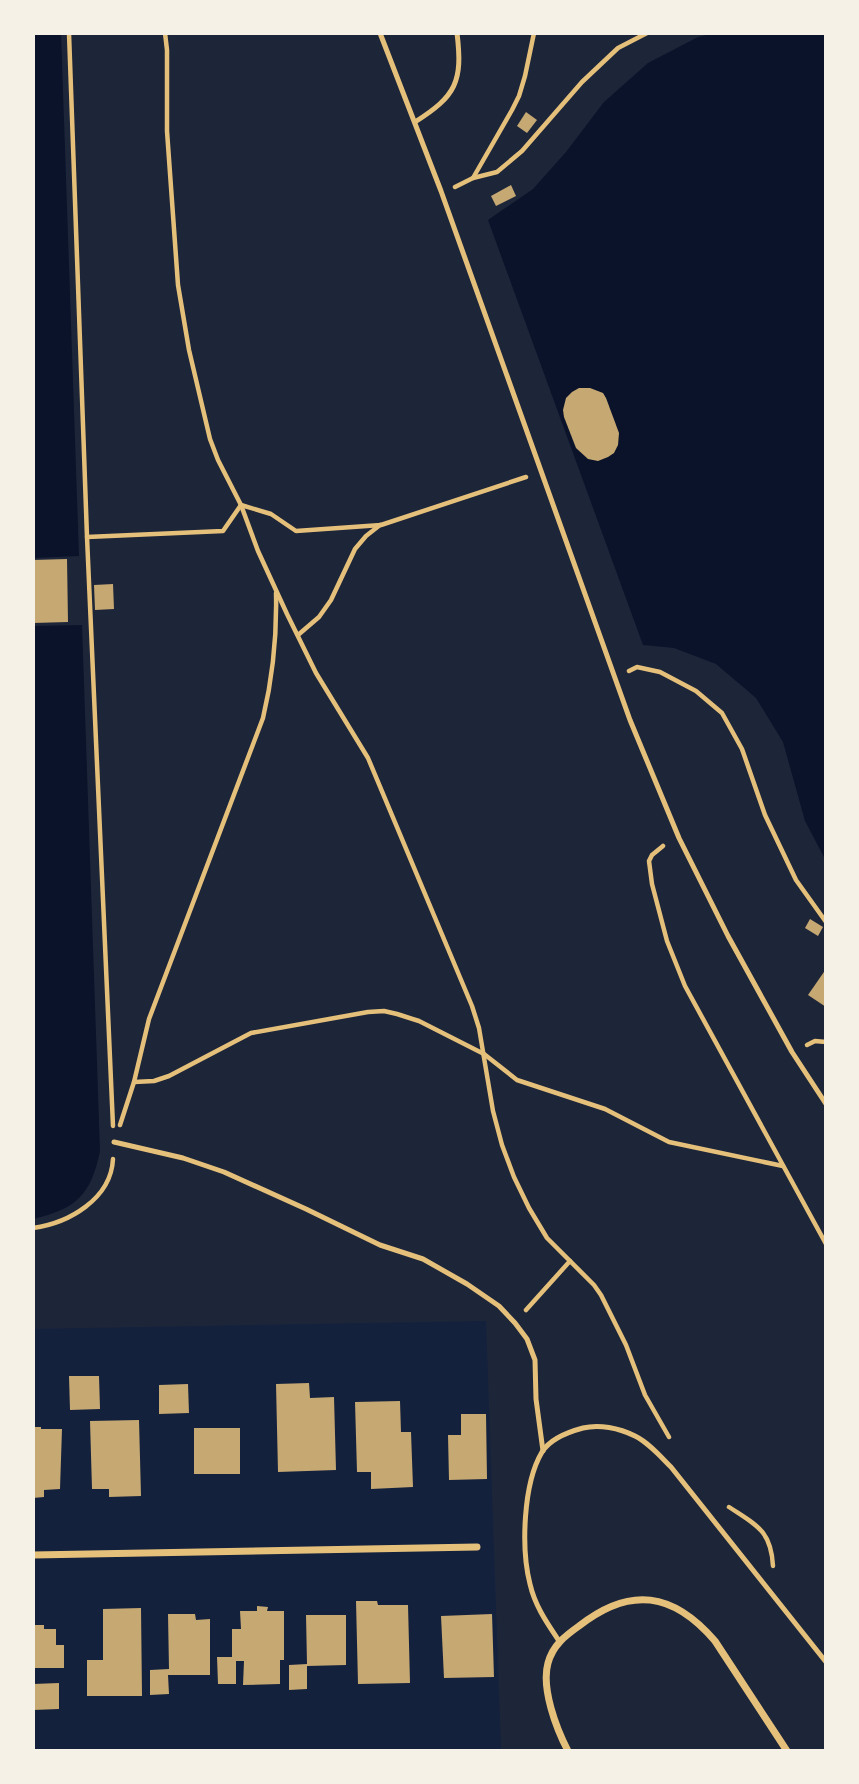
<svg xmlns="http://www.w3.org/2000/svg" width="859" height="1784" font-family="'Crimson Pro',serif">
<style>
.green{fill:#1d2539}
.water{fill:#0b132b}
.building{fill:#c6a872}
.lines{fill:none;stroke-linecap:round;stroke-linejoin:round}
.path{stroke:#e5c07b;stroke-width:4.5}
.service{stroke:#e5c07b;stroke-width:5}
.minor{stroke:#e5c07b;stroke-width:7}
</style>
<rect width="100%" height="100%" fill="#14213d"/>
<!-- green -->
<path class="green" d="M33,33H826V1751H501L486,1321L33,1329Z"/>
<!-- water -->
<g class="water">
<path d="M33,33H61L79,556L33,558Z"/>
<path d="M715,33H826V861L805,821L783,742L756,698L716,664L674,648L643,645L488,220L533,189L566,152L604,102L648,63L698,37Z"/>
<path d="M82,625L100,1151C91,1195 76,1209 33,1219V626Z"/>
</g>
<!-- building -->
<g class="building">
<path d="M526,112L537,120L527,133L517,126Z"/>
<path d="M511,185L516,196L496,206L491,196Z"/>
<path d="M579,388H590L603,393L606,398L619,433L618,445L614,453L608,457L598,461L588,459L576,448L564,417L563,410L566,398L572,392Z"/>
<path d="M67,559L68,622L33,623V560Z"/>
<path d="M113,584L114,609L95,610L94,585Z"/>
<path d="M810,919L823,927L818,936L805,928Z"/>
<path d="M826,969V1007L808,995Z"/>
<path d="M69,1376H99L100,1409L70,1410Z"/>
<path d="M309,1383L310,1398L334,1397L336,1470L278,1472L276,1384Z"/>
<path d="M188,1384L189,1413L159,1414V1385Z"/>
<path d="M400,1401L401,1432H411L413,1487L371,1489V1472H357L355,1402Z"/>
<path d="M461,1414H486L487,1479L449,1480L448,1435H461Z"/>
<path d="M139,1420L141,1496L109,1497V1489H92L90,1421Z"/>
<path d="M33,1427H41V1429H62L60,1489L44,1490V1497L33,1498Z"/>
<rect x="194" y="1428" width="46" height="46"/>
<path d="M356,1601H377L378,1605H408L410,1683L358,1684Z"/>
<path d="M257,1606L268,1607L267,1611H284V1660H280V1684L243,1685L244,1661H236V1684H218L217,1657H232V1629H241L240,1611H257Z"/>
<path d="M141,1608L142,1696H87V1660H103V1609Z"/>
<path d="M168,1614H195L196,1620L210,1619V1675H168L169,1694L150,1695V1670L169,1669Z"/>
<path d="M492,1614L494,1677L444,1678L441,1616Z"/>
<path d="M306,1615H346V1665L307,1666V1689L289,1690V1665L307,1664Z"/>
<path d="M33,1625H44V1629H56V1645H64V1668H33Z"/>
<path d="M59,1683V1709L33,1710V1684Z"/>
</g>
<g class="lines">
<!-- path -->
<g class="path">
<path d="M69,33L87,537L113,1126"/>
<path d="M165,33L167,50V131L178,285L189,350L210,439L218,460L241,505L258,551L287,614L316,673L368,758L472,1006L479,1028L493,1111L502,1145L514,1177L529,1208L547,1238L594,1285L601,1295L626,1345L645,1395L669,1437"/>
<path d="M473,178L497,172L522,151L582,82L618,48L647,33"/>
<path d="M455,187L473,178L512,110L519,96L525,76L534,33"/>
<path d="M241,505L271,514L296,531L381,525L526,477"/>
<path d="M87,537L223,531L241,505"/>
<path d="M298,635L319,617L331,600L355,549L366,536L380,525"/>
<path d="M629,671L637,667L660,672L696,691L722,713L742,749L765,815L796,880L826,922"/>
<path d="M663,846L652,855L649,861L652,884L667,941L685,986L826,1244"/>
<path d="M807,1045L815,1041L826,1042"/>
<path d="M134,1082L154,1081L169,1076L251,1033L368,1012L384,1011L397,1014L419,1021L484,1054L517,1080L605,1109L669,1142L783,1166"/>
<path d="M120,1125L134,1082L149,1019L263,718C273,676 277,636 276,593"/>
<path d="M33,1228C69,1223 111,1199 113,1159"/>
<path d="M526,1310L570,1261"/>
<path d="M729,1507C756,1525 771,1530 773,1566"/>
</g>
<!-- service -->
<g class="service">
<path d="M380,33L441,191L630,720L679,838L728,936L792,1052L826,1104"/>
<path d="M415,122C456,96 463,82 457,33"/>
<path d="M114,1142L183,1158L224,1172L306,1209L380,1245L423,1259L467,1284L499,1306L515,1323L527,1339L535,1360L536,1399L543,1451"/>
<path d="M559,1641C547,1623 535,1606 530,1584C521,1549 523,1484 542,1452C550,1439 568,1432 583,1428C599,1424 619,1428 635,1436C649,1443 660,1456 671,1467L826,1662"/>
</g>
<!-- minor -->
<g class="minor">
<path d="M33,1555L477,1547"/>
<path d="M568,1751C556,1728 541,1688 548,1663C553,1645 565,1636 579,1626C630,1586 673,1592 715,1641L787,1751"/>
</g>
</g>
<!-- border -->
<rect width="859" height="1784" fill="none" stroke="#f6f1e7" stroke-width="70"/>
</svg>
